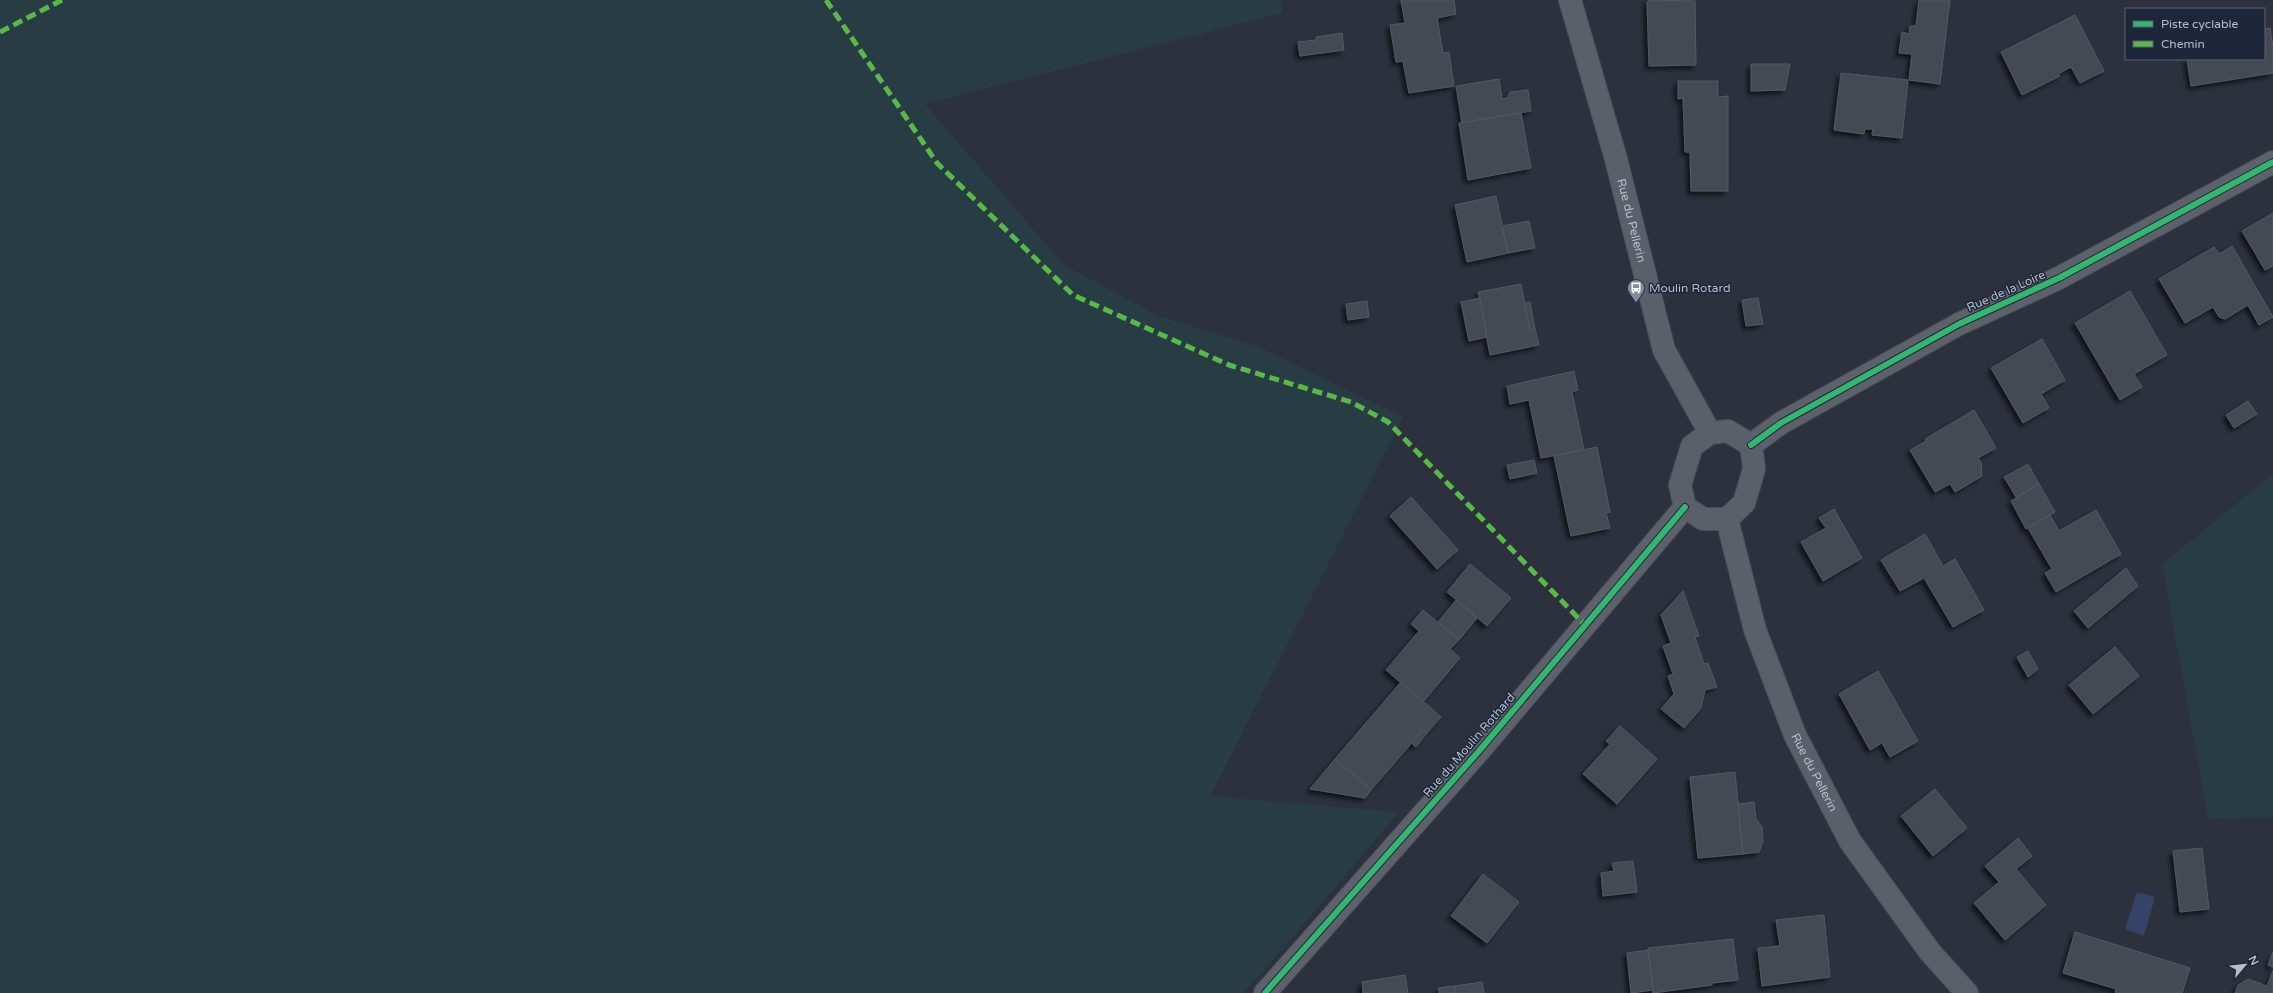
<svg xmlns="http://www.w3.org/2000/svg" width="2273" height="993" font-family="'Varela Round',sans-serif">
<style>
.green{fill:#283c44}
.water{fill:#344367}
.building{fill:#444852;stroke:#545964;filter:url(#shadow)}
.lines{fill:none;stroke-linecap:round;stroke-linejoin:round}
.minor-casing{stroke:#494d56;stroke-width:24}
.secondary-casing{stroke:#494d56;stroke-width:24}
.minor{stroke:#5d616a;stroke-width:22}
.secondary{stroke:#5b5f69;stroke-width:22}
.quiet{stroke:#58b947;stroke-width:5;stroke-dasharray:10 5;stroke-linecap:butt}
.cycleway-casing{stroke:#1e2639;stroke-width:8}
.cycleway{stroke:#33b770;stroke-width:6}
.labels{text-anchor:middle;stroke-width:3;stroke-linejoin:round;paint-order:stroke}
.street-label{font-size:12px;fill:#b7bdcd;stroke:#1e2639}
.poi-label{font-size:12px;fill:#b7bdcd;stroke:#1e2639;text-anchor:start}
</style>
<defs>
<filter id="shadow"><feDropShadow dx="-3.5" dy="3.5" stdDeviation="2" flood-color="#0009"/></filter>
</defs>
<rect width="100%" height="100%" fill="#2c313d"/>
<!-- green -->
<g class="green">
<path d="M0,0H1281L1283,13L925,104L1064,265L1159,316L1257,346L1403,417L1210,796L1399,812L1257,979L1242,993H0Z"/>
<path d="M2273,474V817L2208,819L2162,564Z"/>
</g>
<!-- water -->
<path class="water" d="M2137,892L2155,897L2144,936L2125,929Z"/>
<!-- building -->
<g class="building">
<path d="M1401,0H1454L1456,14L1437,18L1443,53L1449,52L1454,86L1409,93L1403,61L1396,62L1390,25L1405,23Z"/>
<path d="M1649,0L1695,1L1696,65L1649,66L1647,2Z"/>
<path d="M1919,0H1950L1940,84L1909,80L1912,54L1899,53L1902,32L1909,34L1910,26H1916Z"/>
<path d="M2075,15L2104,71L2080,83L2071,67L2058,74L2060,76L2022,95L2001,52Z"/>
<path d="M2270,28L2273,47V73L2191,86L2187,59H2264V29Z"/>
<path d="M1342,33L1344,50L1300,56L1298,42L1316,40V37Z"/>
<path d="M1751,64H1790L1785,90L1751,91Z"/>
<path d="M1841,73L1908,80L1902,138L1872,135L1873,129H1865L1864,134L1834,130Z"/>
<path d="M1499,79L1502,99L1507,98L1510,92L1528,90L1531,111L1462,123L1456,86Z"/>
<path d="M1678,81H1718V97L1728,96V191H1691L1690,152H1685L1683,98L1678,99Z"/>
<path d="M1521,113L1531,168L1468,180L1459,123Z"/>
<path d="M1496,196L1508,253L1467,262L1455,205Z"/>
<path d="M2273,213V266L2265,270L2242,231Z"/>
<path d="M1529,221L1535,248L1508,253L1502,226Z"/>
<path d="M2232,246L2273,317L2259,325L2248,305L2225,319L2219,317L2213,307L2185,323L2159,279L2214,247L2219,254Z"/>
<path d="M1521,284L1530,330L1535,329L1539,345L1490,355L1478,292Z"/>
<path d="M2130,291L2167,355L2134,374L2142,387L2120,400L2075,323Z"/>
<path d="M1480,298L1487,337L1469,341L1461,302Z"/>
<path d="M1758,298L1763,324L1746,326L1742,300Z"/>
<path d="M1367,301L1369,317L1348,320L1346,304Z"/>
<path d="M1530,302L1535,329L1530,330L1524,303Z"/>
<path d="M2042,339L2065,380L2041,394L2049,408L2023,423L1991,368Z"/>
<path d="M1574,371L1578,390L1572,392L1584,450L1541,458L1529,400L1510,404L1507,386Z"/>
<path d="M2248,401L2257,414L2234,428L2226,415Z"/>
<path d="M1974,410L1996,448L1978,458L1981,462L1982,476L1955,492L1950,484L1935,492L1910,450L1926,441L1925,439Z"/>
<path d="M1597,447L1610,512L1606,513L1610,528L1571,536L1554,456Z"/>
<path d="M1534,460L1537,473L1510,479L1507,465Z"/>
<path d="M2028,464L2039,484L2016,497L2004,477Z"/>
<path d="M2039,484L2055,512L2026,529L2011,501Z"/>
<path d="M1411,497L1458,550L1437,569L1390,516Z"/>
<path d="M1834,509L1862,558L1823,581L1801,542L1826,528L1819,518Z"/>
<path d="M2096,510L2121,554L2056,592L2045,573L2052,569L2028,528L2050,515L2059,531Z"/>
<path d="M1925,534L1943,566L1955,559L1984,610L1953,627L1924,578L1900,591L1881,560Z"/>
<path d="M1470,564L1511,598L1487,626L1447,592Z"/>
<path d="M2126,568L2138,586L2088,628L2074,611Z"/>
<path d="M1683,591L1699,636L1695,637L1704,664L1708,663L1717,687L1705,690L1701,708L1684,728L1661,709L1674,694L1668,676L1673,674L1663,646L1671,643L1661,615Z"/>
<path d="M1456,600L1477,618L1459,640L1438,622Z"/>
<path d="M1423,610L1459,640L1450,649L1460,658L1423,702L1386,670L1419,631L1411,624Z"/>
<path d="M2115,647L2139,676L2093,714L2069,685Z"/>
<path d="M2028,651L2038,669L2028,677L2017,657Z"/>
<path d="M1878,671L1918,741L1890,757L1882,743L1870,750L1839,694Z"/>
<path d="M1401,682L1441,717L1427,733L1423,730L1371,790L1335,759Z"/>
<path d="M1620,726L1657,759L1617,804L1583,774L1610,744L1606,741Z"/>
<path d="M1423,730L1427,733L1416,747L1411,743Z"/>
<path d="M1335,759L1371,790L1365,798L1310,789Z"/>
<path d="M1735,772L1743,854L1698,858L1690,777Z"/>
<path d="M1935,789L1967,828L1933,856L1901,816Z"/>
<path d="M1754,802L1756,819L1762,827L1763,842L1759,852L1743,854L1738,804Z"/>
<path d="M2018,838L2032,856L2016,869L2046,905L2005,940L1974,903L1999,882L1985,866Z"/>
<path d="M2202,848L2209,909L2180,912L2173,851Z"/>
<path d="M1633,861L1637,892L1603,896L1601,873L1614,871L1612,863Z"/>
<path d="M1483,874L1519,902L1487,943L1451,916Z"/>
<path d="M1824,915L1830,977L1762,986L1758,948L1780,946L1776,920Z"/>
<path d="M2075,932L2190,968L2182,993H2116L2115,992L2116,989L2063,973Z"/>
<path d="M1733,939L1738,980L1712,983V985L1653,993L1648,948Z"/>
<path d="M1648,950L1653,990L1631,993L1627,953Z"/>
<path d="M2273,952V967L2268,965Z"/>
<path d="M2273,971V993H2235L2238,985L2248,979L2267,986Z"/>
<path d="M1405,975L1408,993H1363L1362,982Z"/>
<path d="M1482,982L1484,993H1455L1454,986Z"/>
<path d="M1454,986L1455,993H1439L1438,988Z"/>
</g>
<g class="lines">
<defs>
<g id="minor">
<path d="M1751,445L1781,423L1959,324L2059,278L2273,162"/>
<path d="M1265,993L1479,751L1685,507"/>
</g>
<g id="secondary">
<path id="s1" d="M1570,0L1616,159L1664,350L1710,433"/>
<path d="M1728,431L1751,445L1754,469L1744,503L1727,519H1703L1685,507L1680,485L1692,446L1710,433Z"/>
<path id="s2" d="M1727,519L1755,630L1795,735L1850,841L1930,952L1967,993"/>
</g>
</defs>
<!-- minor casing -->
<use href="#minor" class="minor-casing"/>
<!-- secondary casing -->
<use href="#secondary" class="secondary-casing"/>
<!-- minor -->
<use href="#minor" class="minor"/>
<!-- secondary -->
<use href="#secondary" class="secondary"/>
<!-- quiet -->
<g class="quiet">
<path d="M826,0L937,163L1073,295L1229,365L1351,402L1388,422L1586,626"/>
<path d="M0,32L62,0"/>
</g>
<defs>
<g id="cycleway">
<path d="M1751,445L1781,423L1959,324L2059,278L2273,162"/>
<path d="M1265,993L1479,751L1685,507"/>
</g>
</defs>
<!-- cycleway casing -->
<use href="#cycleway" class="cycleway-casing"/>
<!-- cycleway -->
<use href="#cycleway" class="cycleway"/>
</g>
<!-- icons -->
<defs>
<symbol id="bus-pin" viewBox="-11 -11 22 30"><path d="M0 17L-7.5 6A9.5 9.5 0 1 1 7.5 6Z" fill="#868c9b" stroke="#1e2639"/><path d="M-5-6H5V4H4V6H2V4H-2V6H-4V4H-5ZM-3.5-4V0h7V-4ZM-3.5 1.2v1.5H-2V1.2ZM2 1.2v1.5H3.5V1.2Z" fill="#fff"/></symbol>
</defs>
<g fill-rule="evenodd">
<use href="#bus-pin" x="1626" y="278" width="20" height="27"/>
</g>
<g class="labels">
<!-- street labels -->
<g class="street-label">
<text dy="4" stroke="none"><textPath href="#s1" startOffset="229">Rue du Pellerin</textPath></text>
<text transform="translate(2006 291) rotate(-24)" y="4">Rue de la Loire</text>
<text transform="translate(1469 745) rotate(-49)" y="4">Rue du Moulin Rothard</text>
<text dy="4" stroke="none"><textPath href="#s2" startOffset="269">Rue du Pellerin</textPath></text>
</g>
<!-- poi labels -->
<g class="poi-label">
<text x="1649" y="292">Moulin Rotard</text>
</g>
</g>
<!-- legend -->
<rect x="2125" y="8" width="140" height="52" fill="#1e2639" stroke="#5b6274"/>
<rect x="2133" y="21" width="20" height="6" fill="#33b770" stroke="#5b6274"/>
<text x="2161" y="28" font-size="12" fill="#b7bdcd">Piste cyclable</text>
<rect x="2133" y="41" width="20" height="6" fill="#58b947" stroke="#5b6274"/>
<text x="2161" y="48" font-size="12" fill="#b7bdcd">Chemin</text>
<!-- north arrow -->
<g transform="translate(2245 965) rotate(62)" stroke="#1e2639" stroke-width="3" paint-order="stroke">
<path d="M0-3L7 15L0 10L-7 15Z" fill="#b7bdcd"/>
<text y="-6" font-size="11" font-weight="bold" text-anchor="middle" fill="#b7bdcd">N</text>
</g>
</svg>
